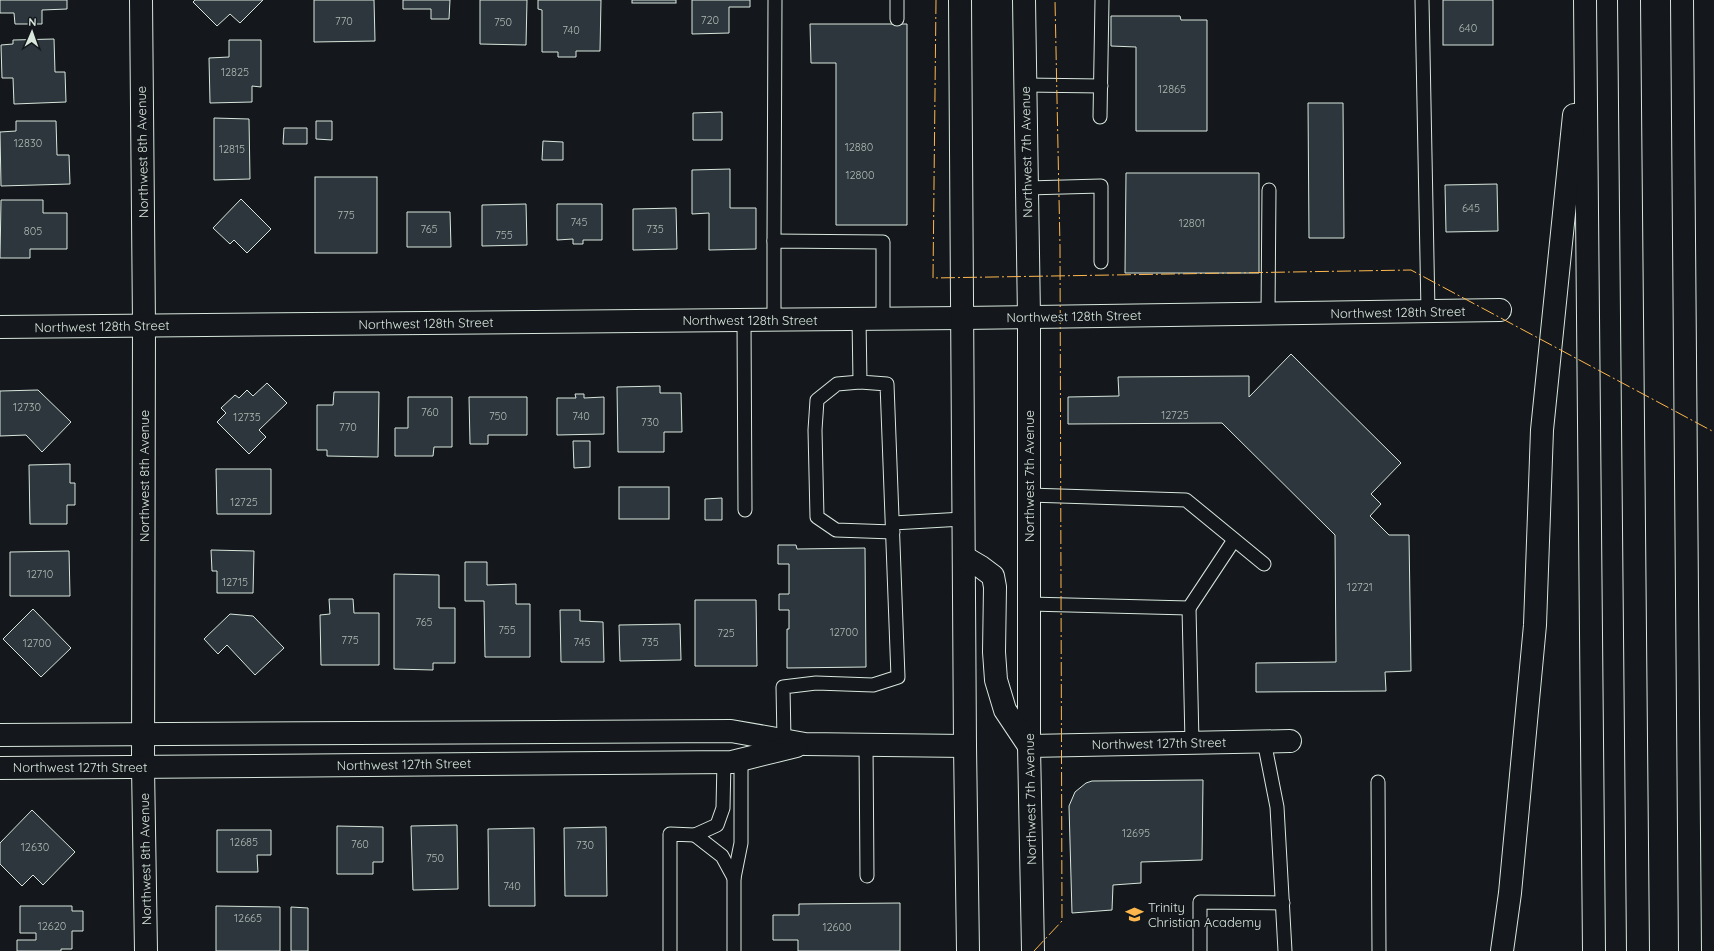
<svg xmlns="http://www.w3.org/2000/svg" width="1714" height="951" font-family="Quicksand,sans-serif">
<style>
.building{fill:#2c363c;stroke:#d8e6dc}
.lines{fill:none;stroke-linecap:round;stroke-linejoin:round}
.service-casing{stroke:#d8e6dc;stroke-width:15}
.minor-casing{stroke:#d8e6dc;stroke-width:24}
.tertiary-casing{stroke:#d8e6dc;stroke-width:24}
.primary-casing{stroke:#d8e6dc;stroke-width:24}
.motorway-casing{stroke:#d8e6dc;stroke-width:24}
.service{stroke:#14181c;stroke-width:13}
.minor{stroke:#14181c;stroke-width:22}
.tertiary{stroke:#14181c;stroke-width:22}
.primary{stroke:#14181c;stroke-width:22}
.motorway{stroke:#14181c;stroke-width:22}
.power{stroke:#ffb74d;stroke-width:1;stroke-dasharray:14 3 2 3;stroke-linecap:butt}
.labels{text-anchor:middle;stroke-width:3;stroke-linejoin:round;paint-order:stroke}
.number-label{font-size:11px;fill:#adbab4}
.street-label{font-size:13px;fill:#d8e6dc;stroke:#14181c}
.poi-label{font-size:13px;fill:#d8e6dc;stroke:#14181c;text-anchor:start}
</style>
<rect width="100%" height="100%" fill="#14181c"/>
<!-- building -->
<g class="building">
<path d="M0,0H67V9L42,10V24H15L14,13H0Z"/>
<path d="M195,0H263L240,23L230,14L217,26L193,2Z"/>
<path d="M314,0H374L375,41L314,42Z"/>
<path d="M403,0H450L449,19H431V9H403Z"/>
<path d="M480,0H527L526,45L480,44Z"/>
<path d="M538,0H601L600,51H576V57H558V52H542V10L538,9Z"/>
<rect x="632" y="0" width="44" height="3"/>
<path d="M692,0H750V7H729V33L692,34Z"/>
<rect x="1443" y="0" width="50" height="45"/>
<path d="M1111,16H1180L1181,20H1207V131H1136V47L1111,46Z"/>
<path d="M810,24H907V225H836V63H811Z"/>
<path d="M54,39L55,72H65L66,102L14,104L13,78H2L1,45L13,44V40Z"/>
<path d="M229,40H261V87L252,86V102L210,103L209,58L229,57Z"/>
<path d="M1308,103H1343L1344,238H1309Z"/>
<path d="M722,112V140H693V113Z"/>
<path d="M214,118L249,119L250,179L214,180Z"/>
<path d="M16,121H56L57,155H69L70,184L1,186L0,132L16,131Z"/>
<path d="M316,121H332V140L316,139Z"/>
<path d="M284,128H307V144H283Z"/>
<path d="M543,141L563,142V160H542Z"/>
<path d="M730,169V208H756V249L709,250V213L692,214V170Z"/>
<path d="M1126,173H1259V273H1125Z"/>
<rect x="315" y="177" width="62" height="76"/>
<path d="M1497,184L1498,231L1446,232L1445,185Z"/>
<path d="M241,199L271,229L247,253L234,240L230,244L213,228Z"/>
<path d="M1,200H43V213H67V249H30V258H0Z"/>
<path d="M526,204L527,245L482,246V205Z"/>
<path d="M557,204H602V240H583V244H573V239L557,240Z"/>
<path d="M676,208L677,249L633,250V209Z"/>
<path d="M407,212H450L451,247H407Z"/>
<path d="M1291,354L1401,463L1371,494L1381,504L1370,516L1389,535H1409L1411,671L1385,672L1386,691L1256,692V663L1336,662L1335,535L1222,423L1068,424V397L1119,396L1118,377L1249,376V397Z"/>
<path d="M267,383L287,403L259,430L266,437L249,454L217,422L226,413L221,408L235,395L239,398L247,390L253,396Z"/>
<path d="M660,386V393H681L682,432H664V452H618L617,387Z"/>
<path d="M38,390L71,422L42,452L26,435L0,436V391Z"/>
<path d="M334,392H379L378,457L327,456V450H317V405H333Z"/>
<path d="M575,394H584V398L604,397V434L557,435V398H576Z"/>
<path d="M408,397H452V447H434L433,456H395V428H408Z"/>
<path d="M469,397H527V435H488V444H470Z"/>
<path d="M573,441H590V467L574,468Z"/>
<path d="M70,464V483H75V505H67V524H30L29,465Z"/>
<path d="M216,469H271V514H217Z"/>
<rect x="619" y="487" width="50" height="32"/>
<path d="M722,498V520H705V499Z"/>
<path d="M778,545H796L797,549L865,548L866,667L787,668V629H789V610H779V594H789V564H778Z"/>
<path d="M211,550L254,551L253,593H217V571H212Z"/>
<path d="M69,551L70,596H10V552Z"/>
<path d="M465,562H487V585L516,584V604H530V657H485L484,601H465Z"/>
<path d="M394,574L439,575V608H455V663H433V670L394,669Z"/>
<path d="M329,599H353L354,613H379V665H321L320,615L330,614Z"/>
<path d="M695,600H756L757,666H695Z"/>
<path d="M33,609L71,648L41,677L3,639Z"/>
<path d="M560,610H580V621L603,622L604,662H561Z"/>
<path d="M230,614L253,616L284,648L255,675L227,645L218,654L204,639Z"/>
<path d="M680,624L681,660L620,661L619,625Z"/>
<path d="M1203,780L1202,860L1141,862V883L1113,885L1112,910L1072,913L1069,806L1075,792L1086,783L1092,781Z"/>
<path d="M32,810L75,852L43,885L33,875L22,886L0,864V843Z"/>
<path d="M457,825L458,889L413,890L411,826Z"/>
<path d="M337,826L383,827V862H373V874H337Z"/>
<path d="M606,827L607,896H565L564,828Z"/>
<path d="M534,828L535,906H489L488,829Z"/>
<path d="M217,830H271V855H257L258,872H217Z"/>
<path d="M900,903V951H798V940H773V915H799V904Z"/>
<path d="M20,906H72V911H83V931H72V949H61V951H17V940H36V933H20Z"/>
<path d="M216,906L280,907V951H216Z"/>
<path d="M291,907L308,908V951H291Z"/>
</g>
<g class="lines">
<defs>
<g id="service">
<path d="M897,0V19"/>
<path d="M1422,0L1428,311"/>
<path d="M1025,85L1101,86"/>
<path d="M1100,117L1102,0"/>
<path d="M1027,188L1101,186V262"/>
<path d="M774,241L775,0"/>
<path d="M1268,313L1269,190"/>
<path d="M744,320L745,510"/>
<path d="M774,320V241L883,242V319"/>
<path d="M860,382L837,384L817,400L815,430L817,517L836,530L893,532"/>
<path d="M1029,495L1186,500L1264,564"/>
<path d="M893,523L963,519"/>
<path d="M1029,604L1189,608L1234,540"/>
<path d="M1189,608L1192,742"/>
<path d="M784,740L783,687L816,683L873,685L898,677L887,384L860,382L859,319"/>
<path d="M1264,741L1277,807L1285,951"/>
<path d="M866,745L867,876"/>
<path d="M724,761L723,808L717,825L695,835L722,856L734,878"/>
<path d="M1378,782L1379,951"/>
<path d="M670,951V834L695,835"/>
<path d="M734,951V878L741,843V760"/>
<path d="M1200,951V902L1283,903"/>
</g>
<g id="minor">
<path d="M141,0L144,325L143,767L146,951"/>
<path d="M0,327L962,318L1500,310"/>
<path d="M1029,746L1290,741"/>
</g>
<g id="tertiary">
<path d="M0,735L731,731L805,744L965,746"/>
<path d="M0,768L732,762L796,746"/>
</g>
<g id="primary">
<path d="M960,0L965,746L968,951"/>
<path d="M1024,0L1029,317V746L1033,951"/>
<path d="M964,557L981,567L993,576L995,587L994,652L996,680L1005,710L1029,746"/>
</g>
<g id="motorway">
<path d="M1585,0L1594,951"/>
<path d="M1629,0L1638,951"/>
<path d="M1682,0L1690,951"/>
<path d="M1502,951L1510,893L1535,625L1542,430L1574,115"/>
</g>
</defs>
<!-- service casing -->
<use href="#service" class="service-casing"/>
<!-- minor casing -->
<use href="#minor" class="minor-casing"/>
<!-- tertiary casing -->
<use href="#tertiary" class="tertiary-casing"/>
<!-- primary casing -->
<use href="#primary" class="primary-casing"/>
<!-- motorway casing -->
<use href="#motorway" class="motorway-casing"/>
<!-- service -->
<use href="#service" class="service"/>
<!-- minor -->
<use href="#minor" class="minor"/>
<!-- tertiary -->
<use href="#tertiary" class="tertiary"/>
<!-- primary -->
<use href="#primary" class="primary"/>
<!-- motorway -->
<use href="#motorway" class="motorway"/>
<!-- power -->
<g class="power">
<path d="M936,0L933,278L1411,270L1714,432"/>
<path d="M1034,951L1062,921L1060,247L1055,0"/>
</g>
</g>
<!-- icons -->
<defs>
<symbol id="school-bare" viewBox="-9 -9 18 18"><path d="M0-5L7-2L0 1L-7-2ZM-4 1L0 2.5L4 1V4Q0 6-4 4Z" fill="#ffb74d" stroke="#14181c" stroke-width="2.5" paint-order="stroke"/></symbol>
</defs>
<g fill-rule="evenodd">
<use href="#school-bare" x="1122" y="902" width="25" height="25"/>
</g>
<g class="labels">
<!-- number labels -->
<g class="number-label">
<text x="710" y="24">720</text>
<text x="344" y="25">770</text>
<text x="503" y="26">750</text>
<text x="1468" y="32">640</text>
<text x="571" y="34">740</text>
<text x="235" y="76">12825</text>
<text x="1172" y="93">12865</text>
<text x="28" y="147">12830</text>
<text x="859" y="151">12880</text>
<text x="232" y="153">12815</text>
<text x="860" y="179">12800</text>
<text x="1471" y="212">645</text>
<text x="346" y="219">775</text>
<text x="579" y="226">745</text>
<text x="1192" y="227">12801</text>
<text x="429" y="233">765</text>
<text x="655" y="233">735</text>
<text x="33" y="235">805</text>
<text x="504" y="239">755</text>
<text x="27" y="411">12730</text>
<text x="430" y="416">760</text>
<text x="1175" y="419">12725</text>
<text x="498" y="420">750</text>
<text x="581" y="420">740</text>
<text x="247" y="421">12735</text>
<text x="650" y="426">730</text>
<text x="348" y="431">770</text>
<text x="244" y="506">12725</text>
<text x="40" y="578">12710</text>
<text x="235" y="586">12715</text>
<text x="1360" y="591">12721</text>
<text x="424" y="626">765</text>
<text x="507" y="634">755</text>
<text x="844" y="636">12700</text>
<text x="726" y="637">725</text>
<text x="350" y="644">775</text>
<text x="582" y="646">745</text>
<text x="650" y="646">735</text>
<text x="37" y="647">12700</text>
<text x="1136" y="837">12695</text>
<text x="244" y="846">12685</text>
<text x="360" y="848">760</text>
<text x="585" y="849">730</text>
<text x="35" y="851">12630</text>
<text x="435" y="862">750</text>
<text x="512" y="890">740</text>
<text x="248" y="922">12665</text>
<text x="52" y="930">12620</text>
<text x="837" y="931">12600</text>
</g>
<!-- street labels -->
<g class="street-label">
<text transform="translate(142 152) rotate(-91)" y="5">Northwest 8th Avenue</text>
<text transform="translate(1026 152) rotate(-91)" y="5">Northwest 7th Avenue</text>
<text transform="translate(1398 312) rotate(-1)" y="5">Northwest 128th Street</text>
<text transform="translate(1074 316) rotate(-1)" y="5">Northwest 128th Street</text>
<text x="750" y="325">Northwest 128th Street</text>
<text transform="translate(426 323) rotate(-1)" y="5">Northwest 128th Street</text>
<text transform="translate(102 326) rotate(-1)" y="5">Northwest 128th Street</text>
<text transform="translate(144 476) rotate(-90)" y="5">Northwest 8th Avenue</text>
<text transform="translate(1029 476) rotate(-90)" y="5">Northwest 7th Avenue</text>
<text transform="translate(1159 743) rotate(-1)" y="5">Northwest 127th Street</text>
<text transform="translate(404 764) rotate(-1)" y="5">Northwest 127th Street</text>
<text x="80" y="772">Northwest 127th Street</text>
<text transform="translate(1030 799) rotate(-91)" y="5">Northwest 7th Avenue</text>
<text transform="translate(145 859) rotate(-91)" y="5">Northwest 8th Avenue</text>
</g>
<!-- poi labels -->
<g class="poi-label">
<text x="1148" y="912">Trinity<tspan x="1148" dy="15">Christian Academy</tspan></text>
</g>
</g>
<!-- north arrow -->
<g transform="translate(32 32) rotate(2)" stroke="#14181c" stroke-width="3" paint-order="stroke">
<path d="M0-3L7 15L0 10L-7 15Z" fill="#d8e6dc"/>
<text y="-6" font-size="11" font-weight="bold" text-anchor="middle" fill="#d8e6dc">N</text>
</g>
</svg>
